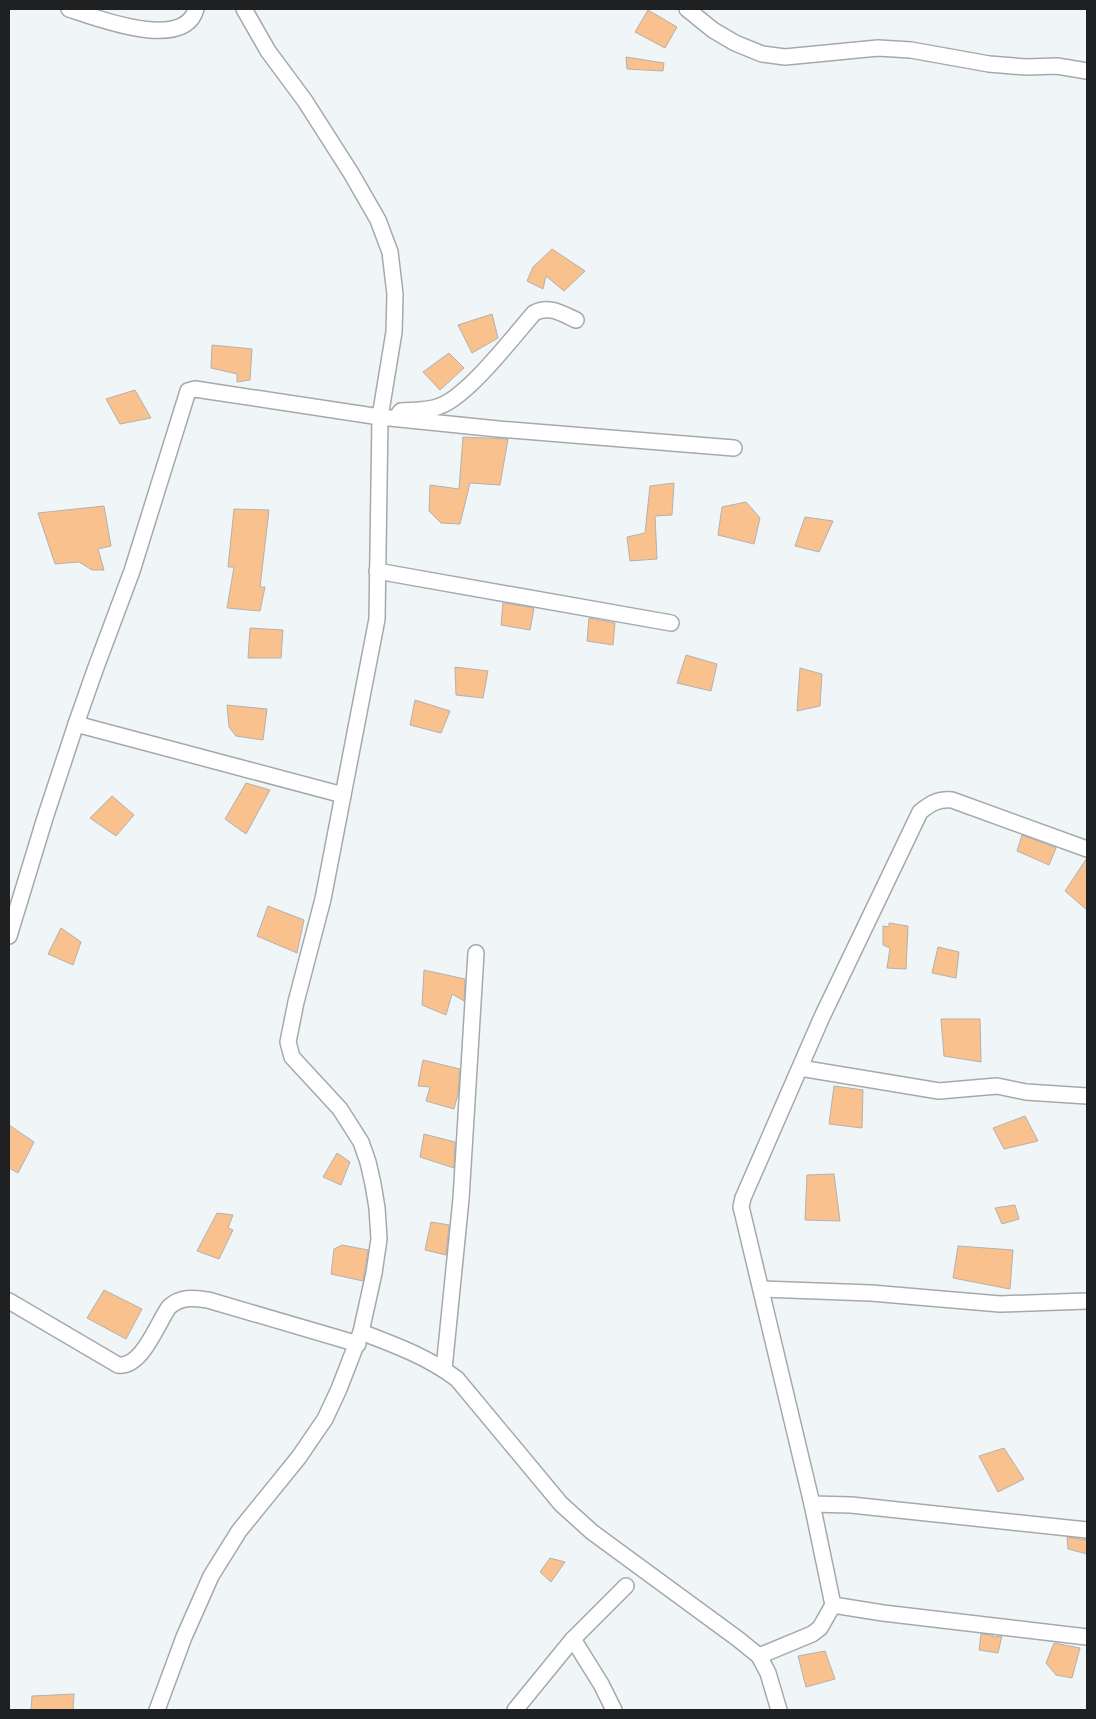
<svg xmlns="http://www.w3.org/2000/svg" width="1096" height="1719" font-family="'Public Sans',sans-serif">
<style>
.building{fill:#f8c18d;stroke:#b5b1ae}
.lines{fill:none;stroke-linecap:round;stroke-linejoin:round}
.minor-casing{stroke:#a5a9ad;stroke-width:18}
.minor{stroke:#fff;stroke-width:15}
</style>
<rect width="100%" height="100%" fill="#f0f5f8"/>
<!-- building -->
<g class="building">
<path d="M648,10L677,27L665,48L635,32Z"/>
<path d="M626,57L664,63L663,71L627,69Z"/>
<path d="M552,249L585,271L564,291L546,276L543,289L527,281L533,267Z"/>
<path d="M492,314L498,338L472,353L458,325Z"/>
<path d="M212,345L252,349L250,380L237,382V374L211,368Z"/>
<path d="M449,353L464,368L440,390L423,372Z"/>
<path d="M135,390L151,418L120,424L106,399Z"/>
<path d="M463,437L508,439L500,485L470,483L460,524L441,523L429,511L430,485L459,489Z"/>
<path d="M674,483L672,515L655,516L657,559L630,561L627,537L645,533L650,486Z"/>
<path d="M746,502L760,518L754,544L718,535L722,507Z"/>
<path d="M104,506L111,546L98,549L104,570H92L79,562L55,564L38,513Z"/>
<path d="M234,509L269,510L260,587H265L260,611L227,608L234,567H228Z"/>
<path d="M805,517L833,521L819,552L795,546Z"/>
<path d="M503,603L534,608L530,630L501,625Z"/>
<path d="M589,618L615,623L613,645L587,641Z"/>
<path d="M250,628L283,630L281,658H248Z"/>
<path d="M686,655L717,664L711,691L677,683Z"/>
<path d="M455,667L488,671L483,698L456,695Z"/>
<path d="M800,668L822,674L820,706L797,711Z"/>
<path d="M415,700L450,711L441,733L410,725Z"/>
<path d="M227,705L267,709L263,740L236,736L229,727Z"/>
<path d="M246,783L270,790L246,834L225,819Z"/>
<path d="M112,796L134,815L116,836L90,818Z"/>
<path d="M1022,835L1056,848L1049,865L1017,851Z"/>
<path d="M1087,858V910L1065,891Z"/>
<path d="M268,906L304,920L297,953L257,936Z"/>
<path d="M889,923L908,926L906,969L887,968L890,948L883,945V926L889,927Z"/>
<path d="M61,928L81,942L73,965L48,954Z"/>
<path d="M938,947L959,952L956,978L932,973Z"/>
<path d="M424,970L465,979L464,1001L452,994L446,1015L422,1005Z"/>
<path d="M941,1019H980L981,1062L944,1056Z"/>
<path d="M423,1060L460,1069L458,1094L454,1109L426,1101L430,1087L418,1086Z"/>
<path d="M834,1086L863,1090L862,1128L829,1124Z"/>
<path d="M1025,1116L1038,1141L1004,1149L993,1128Z"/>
<path d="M9,1125L34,1142L18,1173L9,1168Z"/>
<path d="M424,1134L455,1142L454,1168L420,1157Z"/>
<path d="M337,1153L350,1162L341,1185L323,1177Z"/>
<path d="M834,1174L840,1221L805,1220L807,1175Z"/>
<path d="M1015,1205L1019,1219L1002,1224L995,1208Z"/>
<path d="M217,1213L233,1215L228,1228L233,1230L219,1259L197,1251Z"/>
<path d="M431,1222L449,1225L446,1255L425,1250Z"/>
<path d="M342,1245L368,1250L363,1281L331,1274L334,1249Z"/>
<path d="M958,1246L1013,1250L1010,1289L953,1278Z"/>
<path d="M104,1290L142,1309L126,1339L87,1318Z"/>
<path d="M1004,1448L1024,1479L998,1492L979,1456Z"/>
<path d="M1067,1537L1087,1540V1554L1068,1549Z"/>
<path d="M550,1558L565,1562L551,1582L540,1572Z"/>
<path d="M981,1634L993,1635V1637L1002,1636L998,1653L979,1650Z"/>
<path d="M1054,1643L1080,1648L1072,1678L1056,1675L1046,1663Z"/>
<path d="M825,1651L835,1679L806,1687L798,1656Z"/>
<path d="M74,1694L73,1710H31L32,1696Z"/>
</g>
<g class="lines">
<defs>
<g id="minor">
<path d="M69,9C97,18 184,52 196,9"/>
<path d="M687,9L713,30L735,43L762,54L785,57L878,48L911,50L989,64L1026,67L1057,66L1087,71"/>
<path d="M398,415L401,411C414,410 428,411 440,406C468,396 513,337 534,313C549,305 561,313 576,320"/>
<path d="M377,571L671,623"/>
<path d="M76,724L343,795"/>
<path d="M9,936L45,818L76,724L95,670L132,571L188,391L195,389L380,417L498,429L734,448"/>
<path d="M800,1068L939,1091L997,1086L1026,1092L1087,1096"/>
<path d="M761,1289L871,1293L1000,1304L1087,1301"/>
<path d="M9,1301L118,1365C142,1368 157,1324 169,1307C181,1296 193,1298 208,1300L358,1344"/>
<path d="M361,1332C395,1345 428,1357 457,1379L561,1504L592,1532L738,1639L759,1656L768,1673L779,1710"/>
<path d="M444,1369L461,1199L476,953"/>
<path d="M812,1504L851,1505L1087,1530"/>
<path d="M833,1605L812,1504L743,1215L741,1207L743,1198L821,1019L920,812C931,803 938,799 952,800L1087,849"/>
<path d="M759,1656L812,1634L820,1628L833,1605L883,1613L1087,1637"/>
<path d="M157,1710L184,1637L211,1576L239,1531L299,1457L325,1419L339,1389L361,1332L374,1273L379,1239L377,1208L373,1184L368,1162L361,1142L340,1109L292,1057L288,1042L296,1002L323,899L377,619L380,417L394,332L395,294L390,252L378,220L351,173L305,101L268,51L244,9"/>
<path d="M515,1710L573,1639"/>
<path d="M614,1710L601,1684L573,1639L626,1586"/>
</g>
</defs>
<!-- minor casing -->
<use href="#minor" class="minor-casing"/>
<!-- minor -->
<use href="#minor" class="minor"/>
</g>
<!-- border -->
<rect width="1096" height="1719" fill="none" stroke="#1e2021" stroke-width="20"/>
</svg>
